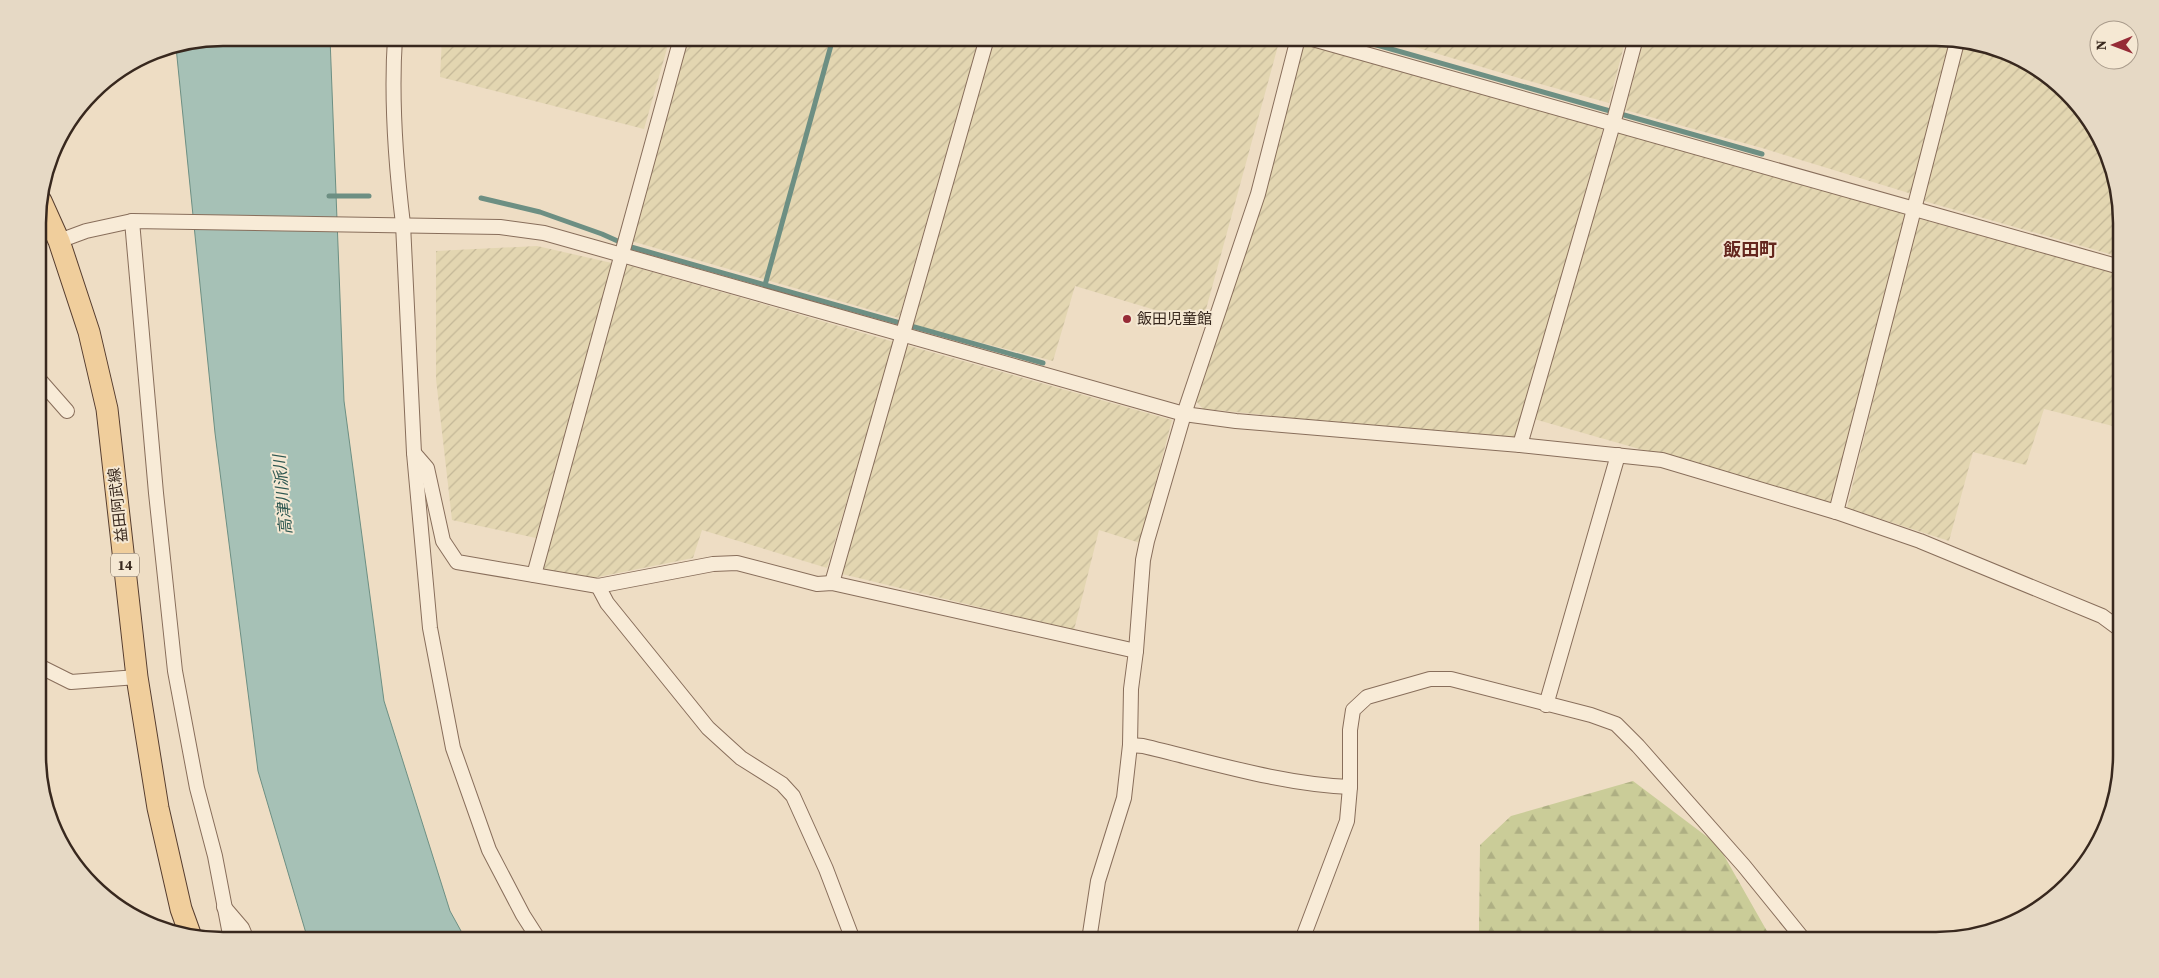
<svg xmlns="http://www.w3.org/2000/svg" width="2159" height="978" font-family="'Source Serif 4','Noto Sans JP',serif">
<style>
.farmland{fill:url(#farmland-furrows)}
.forest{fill:url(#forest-firs)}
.water{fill:#a6c1b6;stroke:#6d8f83}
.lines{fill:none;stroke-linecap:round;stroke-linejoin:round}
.stream{stroke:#6d8f83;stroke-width:5}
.minor-casing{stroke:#886e5b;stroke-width:16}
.primary-casing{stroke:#563d2f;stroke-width:23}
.minor{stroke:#f8ebd7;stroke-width:14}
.primary{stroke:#f0ce9c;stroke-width:21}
.poi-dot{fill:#962b36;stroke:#f5e8d3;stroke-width:2}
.labels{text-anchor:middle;stroke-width:4;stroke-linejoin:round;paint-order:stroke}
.shield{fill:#f5e8d3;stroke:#716254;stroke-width:1}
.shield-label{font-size:14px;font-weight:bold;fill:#38281e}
.poi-label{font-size:15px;fill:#38281e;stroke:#f5e8d3;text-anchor:start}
.street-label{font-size:15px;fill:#38281e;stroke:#f5e8d3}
.water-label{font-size:16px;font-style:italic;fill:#2e5851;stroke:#f5e8d3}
.quarter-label{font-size:18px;font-weight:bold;fill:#64261e;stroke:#f5e8d3}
.rim{fill:none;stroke:#38281e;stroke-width:2.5}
</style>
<defs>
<pattern id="farmland-furrows" width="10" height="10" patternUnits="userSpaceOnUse" patternTransform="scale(1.25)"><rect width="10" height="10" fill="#e3d6b1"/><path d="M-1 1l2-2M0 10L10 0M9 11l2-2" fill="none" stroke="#c4b898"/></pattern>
<pattern id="forest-firs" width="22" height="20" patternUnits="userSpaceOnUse" patternTransform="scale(1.25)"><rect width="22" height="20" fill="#cacc98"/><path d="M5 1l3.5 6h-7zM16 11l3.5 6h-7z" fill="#aeaf83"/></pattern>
</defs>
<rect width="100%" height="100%" fill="#eeddc4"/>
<!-- farmland -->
<g class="farmland">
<path d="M442,38H670L644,129L440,77Z"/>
<path d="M687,38H979L899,318L631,241Z"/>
<path d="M992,38H1264L1279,42L1202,324L1075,286L1053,361L912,325Z"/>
<path d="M1385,38H1626L1609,103L1522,79Z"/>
<path d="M1644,38H1936L1950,40L1912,194L1762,148L1625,110Z"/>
<path d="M1303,40L1603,129L1516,436L1508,440L1215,410L1203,409L1196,401L1253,224Z"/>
<path d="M1963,43L2007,52L2049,76L2083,110L2107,152L2120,199V257L1924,201Z"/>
<path d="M1616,129L1908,213L1835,499L1829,503L1534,419Z"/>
<path d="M1917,218L2120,274L2121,428L2044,409L2026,465L1973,452L1949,541L1847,508Z"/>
<path d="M537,246L612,263L536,538L452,520L436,379V251Z"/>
<path d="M628,265L894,342L827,568L702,530L693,558L593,578L543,569L623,269Z"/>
<path d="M906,345L1172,420L1140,543L1099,530L1074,630L842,574Z"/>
</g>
<!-- forest -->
<path class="forest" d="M1633,781L1718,845L1772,940H1473L1479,931L1480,845L1511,816Z"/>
<!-- water -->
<path class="water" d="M223,38H330L344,401L384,701L450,911L466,940H308L258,771L215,433L176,47Z"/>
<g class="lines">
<!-- stream -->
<g class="stream">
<path d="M1352,38L1762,154"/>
<path d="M329,196H369"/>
<path d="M481,198L540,212L602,234L631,247L765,285L833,38"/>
<path d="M765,285L1043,363"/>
</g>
<defs>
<g id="minor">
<path d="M395,38C391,96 396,166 403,224L414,453L430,628L453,748L489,850L523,915L539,940"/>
<path d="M1309,38L2120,267"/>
<path d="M132,221L156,493L175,671L197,788L215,856L231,940"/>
<path d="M59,241L86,231L132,221L500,227L544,233L1184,414L1236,421L1520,445L1662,460L1836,512L1920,541L2102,616L2121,630"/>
<path d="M38,378L67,411"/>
<path d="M1520,445L1613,124L1636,38"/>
<path d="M414,453L427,468L443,541L457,562L598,586L713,564L737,563L817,584L832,583L1136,651"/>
<path d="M1836,512L1957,42"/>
<path d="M534,575L681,38"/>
<path d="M832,583L987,38"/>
<path d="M598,586L607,603L708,728L741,758L782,784L793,796L826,869L853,940"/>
<path d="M39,666L71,682L137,677"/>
<path d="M1546,705L1618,455"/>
<path d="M1130,745L1143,746C1211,762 1280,784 1350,787"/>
<path d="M224,907L242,928L247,940"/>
<path d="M1089,940L1098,881L1124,798L1130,745L1131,689L1136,651L1143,560L1147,541L1184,414L1258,194L1298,38"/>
<path d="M1302,940L1347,821L1350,787V730L1353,710L1367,697L1430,679H1451L1591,715L1616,724L1638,746L1744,866L1804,940"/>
</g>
<path id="primary" d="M41,201L59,241L89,332L107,409L137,677L158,808L181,909L190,934"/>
</defs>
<!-- minor casing -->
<use href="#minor" class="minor-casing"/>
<!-- primary casing -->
<use href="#primary" class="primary-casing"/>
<!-- minor -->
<use href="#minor" class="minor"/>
<!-- primary -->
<use href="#primary" class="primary"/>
</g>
<!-- markers -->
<circle class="poi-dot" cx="1127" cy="319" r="5"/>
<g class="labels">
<!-- shield labels -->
<rect class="shield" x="111" y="553.5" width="28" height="23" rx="4"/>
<g class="shield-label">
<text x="125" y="570">14</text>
</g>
<!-- poi labels -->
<g class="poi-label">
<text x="1137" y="324">飯田児童館</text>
</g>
<!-- street labels -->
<g class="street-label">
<text transform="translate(118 505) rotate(-96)" y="5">益田阿武線</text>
</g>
<!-- water labels -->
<g class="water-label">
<text transform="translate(282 495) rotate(-95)" y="6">高津川派川</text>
</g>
<!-- quarter labels -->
<g class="quarter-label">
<text x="1750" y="256">飯田町</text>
</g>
</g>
<!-- crop -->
<path d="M0 0H2159V978H0ZM223 46H1936A177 177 0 0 1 2113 223V755A177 177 0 0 1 1936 932H223A177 177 0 0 1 46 755V223A177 177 0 0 1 223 46Z" fill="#e6d9c5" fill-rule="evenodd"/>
<path class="rim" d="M223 46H1936A177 177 0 0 1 2113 223V755A177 177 0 0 1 1936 932H223A177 177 0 0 1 46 755V223A177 177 0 0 1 223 46Z"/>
<!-- north arrow -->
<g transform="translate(2114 45) rotate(269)"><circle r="24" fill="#f5e8d3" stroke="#a99b8b"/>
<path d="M0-4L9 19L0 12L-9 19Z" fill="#962b36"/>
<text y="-8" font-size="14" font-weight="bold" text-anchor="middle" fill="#38281e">N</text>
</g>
</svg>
